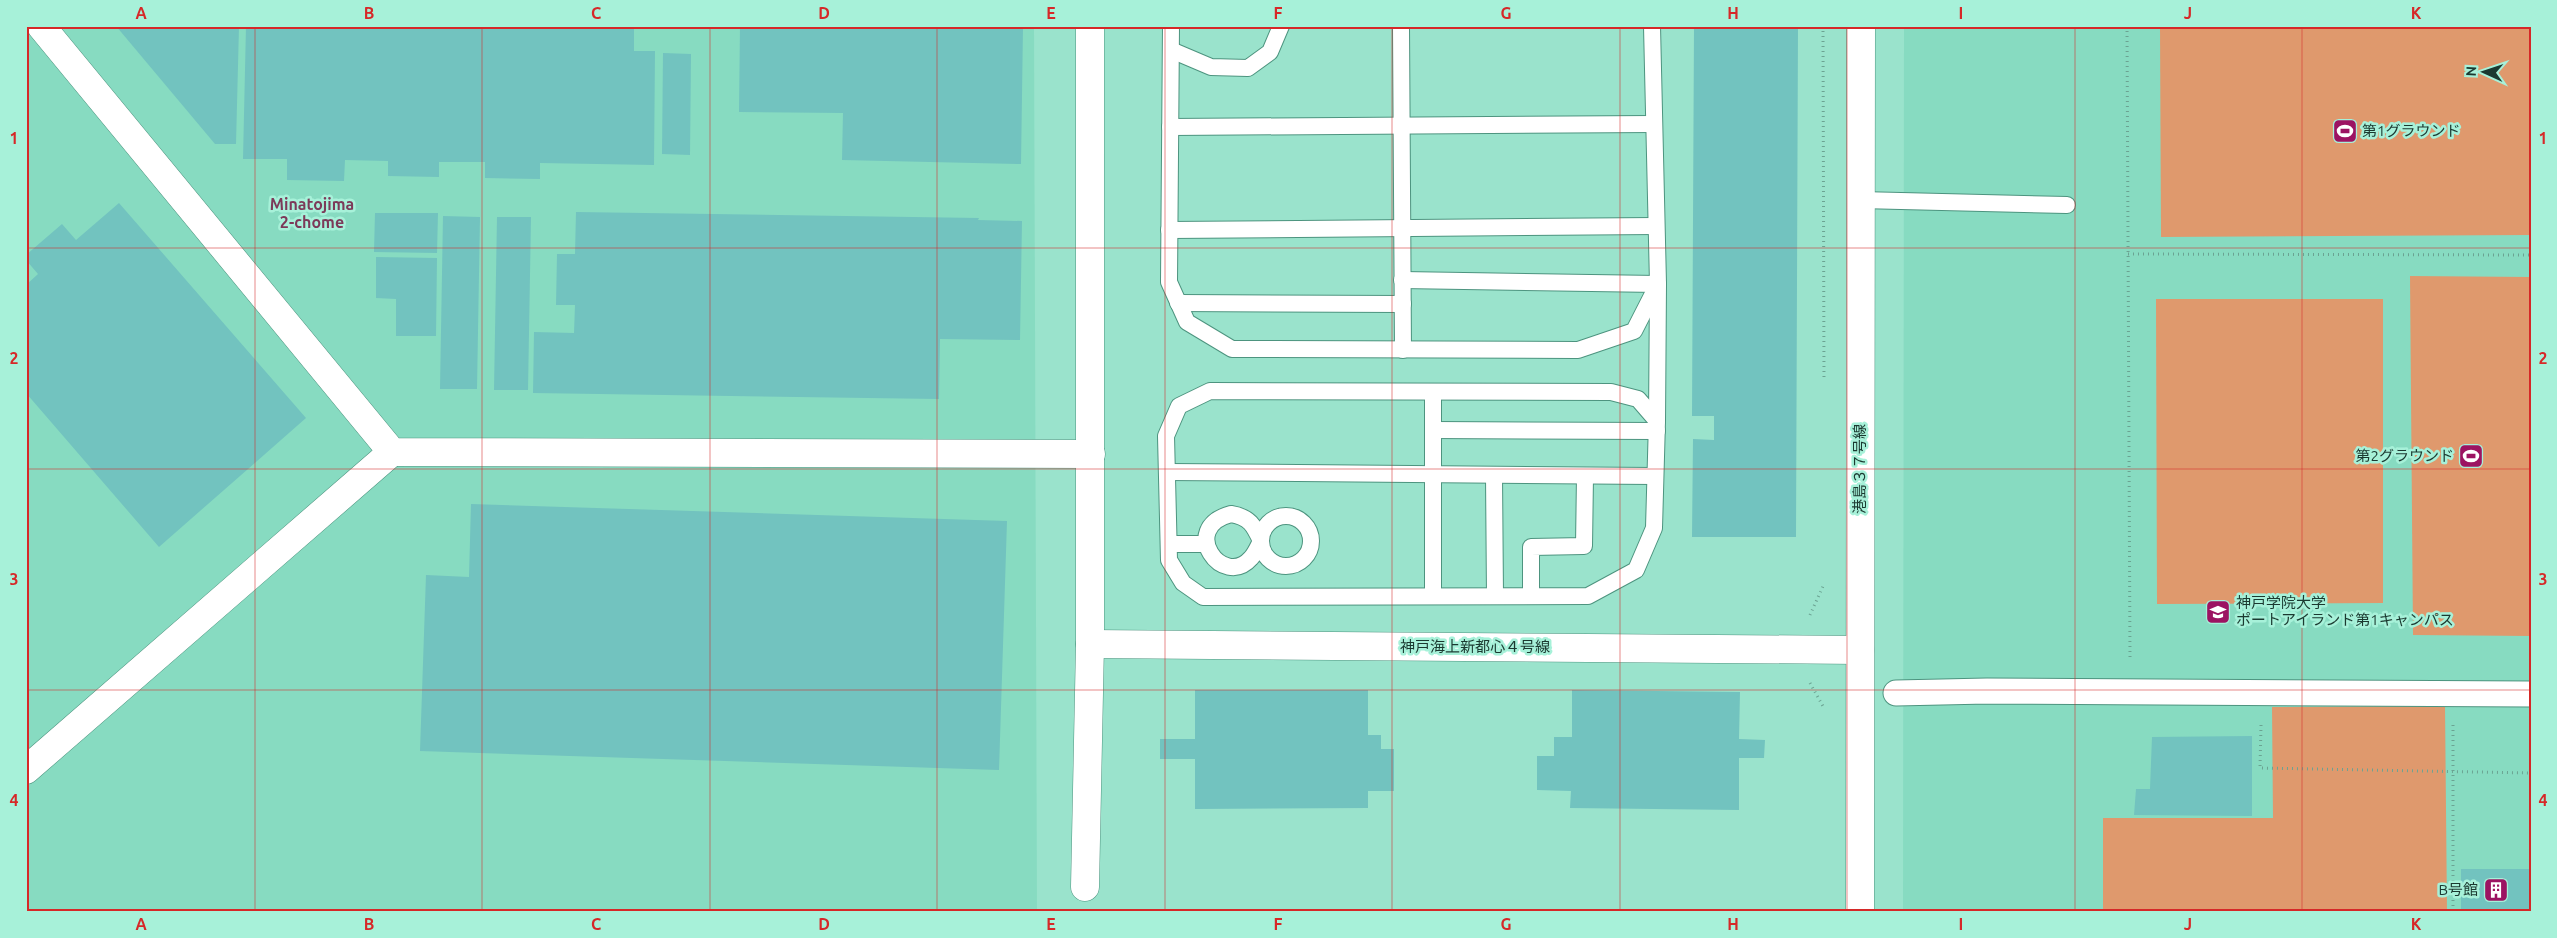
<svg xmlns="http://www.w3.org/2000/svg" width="2557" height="938" font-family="Ubuntu,'Noto Sans JP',sans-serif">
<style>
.built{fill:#87dbc1}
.green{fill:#df996d}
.building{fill:#72c3bf}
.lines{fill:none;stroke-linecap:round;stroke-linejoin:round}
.service-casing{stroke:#4d947f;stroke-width:18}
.pedestrian-casing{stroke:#4d947f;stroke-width:27}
.tertiary-casing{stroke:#4d947f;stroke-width:29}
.path{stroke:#6ba392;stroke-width:3;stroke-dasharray:1 4;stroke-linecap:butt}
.service{stroke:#fff;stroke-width:16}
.pedestrian{stroke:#fff;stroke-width:25}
.tertiary{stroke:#fff;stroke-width:28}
.grid{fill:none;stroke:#d62828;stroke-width:1;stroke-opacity:0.55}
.labels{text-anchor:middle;stroke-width:5;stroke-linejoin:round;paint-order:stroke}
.poi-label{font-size:15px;fill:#1b3930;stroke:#a7f1d9;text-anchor:start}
.street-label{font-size:15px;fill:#1b3930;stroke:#a7f1d9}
.neighbourhood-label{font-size:16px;font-weight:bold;fill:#7c3a59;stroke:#a7f1d9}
.neatline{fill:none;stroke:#d62828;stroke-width:2}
.grid-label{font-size:16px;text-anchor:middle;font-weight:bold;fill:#d62828}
</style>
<rect width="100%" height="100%" fill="#9ae3cc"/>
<!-- built -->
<g class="built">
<path d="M26,26H1034L1037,912H26Z"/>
<path d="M1904,26H2531V912H1903Z"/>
</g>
<!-- green -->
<g class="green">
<path d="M2160,26H2531V235L2161,237Z"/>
<path d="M2410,276L2531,277V636L2413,635Z"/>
<path d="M2156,299H2383V603L2157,604Z"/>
<path d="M2445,706L2447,912H2103V818H2273L2272,707Z"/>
</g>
<!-- building -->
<g class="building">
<path d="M116,26H239L236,144H215Z"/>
<path d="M246,26L634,29V51H655L654,165L540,163V179L485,178V162H439V177L388,176V161L345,160L344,181L287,180V159H243Z"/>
<path d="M740,26H1023L1021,164L842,160L843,113L739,112Z"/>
<path d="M1694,26H1798L1796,537H1692L1693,439L1714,440V416H1692Z"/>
<path d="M663,53L691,54L690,155L662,154Z"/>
<path d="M119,203L306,418L159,547L26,393V285L38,274L26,260V255L62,224L76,240Z"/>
<path d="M576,212L979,218L978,220L1022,221L1020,340L940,339L939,399L533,393L534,332L574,333L575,305H556L557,254H575Z"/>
<path d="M375,213H438L437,253L374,252Z"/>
<path d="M443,216L480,217L477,389H440Z"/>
<path d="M497,217H531L528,390H494Z"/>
<path d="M376,257L437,258L436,336H396V299L376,298Z"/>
<path d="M471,504L1007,521L999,770L420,751L426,575L469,577Z"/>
<path d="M1195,690H1368V735H1381V749H1394V791H1368V808L1195,809V759H1160V739H1195Z"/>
<path d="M1572,690L1740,692L1739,739L1765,740L1764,758H1739V810L1570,808L1571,791L1537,790V756H1554V737H1572Z"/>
<path d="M2252,736V816L2134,815L2136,789H2150L2152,737Z"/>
<rect x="2461" y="869" width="70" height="43"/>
</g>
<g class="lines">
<defs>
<g id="service">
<path d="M1171,26L1169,282L1187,322L1232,349L1578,350L1634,331L1658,284L1652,26"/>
<path d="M1401,26L1403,350"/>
<path d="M1171,50L1211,67L1248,68L1270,52L1281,26"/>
<path d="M1170,127L1654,124"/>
<path d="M1860,200L2067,205"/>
<path d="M1169,230L1656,226"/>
<path d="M1402,280L1658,284L1657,421"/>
<path d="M1178,303L1403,304"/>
<path d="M1210,391L1611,392L1638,399L1657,421L1654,528L1636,570L1588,596L1203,597L1183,583L1169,560L1166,436L1179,406Z"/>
<path d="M1433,430L1657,431"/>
<path d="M1168,472L1655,476"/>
<path d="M1494,475L1495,596"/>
<path d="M1231,514C1250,517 1254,526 1261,541C1258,547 1255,554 1251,558C1223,590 1178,528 1231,514Z"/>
<circle cx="1286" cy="541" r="25"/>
<path d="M1169,544H1206"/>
<path d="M1433,596V392"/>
<path d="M1531,596V547L1584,546L1585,476"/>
</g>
<path id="pedestrian" d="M1896,693L1987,691L2531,694"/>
<g id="tertiary">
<path d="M41,26L392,452L1091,454"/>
<path d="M1090,644L1860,650"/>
<path d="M26,770L392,452"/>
<path d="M1085,887L1090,644V26"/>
<path d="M1860,912L1861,26"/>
</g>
</defs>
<!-- service casing -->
<use href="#service" class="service-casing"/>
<!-- pedestrian casing -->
<use href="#pedestrian" class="pedestrian-casing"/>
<!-- tertiary casing -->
<use href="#tertiary" class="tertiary-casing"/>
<!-- path -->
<g class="path">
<path d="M1823,26L1824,381"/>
<path d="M2127,26L2130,659"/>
<path d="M2128,254L2531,255"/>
<path d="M1810,615L1824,584"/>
<path d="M1810,683L1824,708"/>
<path d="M2261,725L2260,768L2531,773"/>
<path d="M2453,725V912"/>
</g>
<!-- service -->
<use href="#service" class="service"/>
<!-- pedestrian -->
<use href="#pedestrian" class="pedestrian"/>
<!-- tertiary -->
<use href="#tertiary" class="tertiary"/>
</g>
<!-- grid -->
<path class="grid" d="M255,26V912M482,26V912M710,26V912M937,26V912M1165,26V912M1392,26V912M1620,26V912M1847,26V912M2075,26V912M2302,26V912M26,248H2531M26,469H2531M26,690H2531"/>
<!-- icons -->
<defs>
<symbol id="stadium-square" viewBox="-11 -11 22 22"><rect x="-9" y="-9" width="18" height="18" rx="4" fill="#9c1362" stroke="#a7f1d9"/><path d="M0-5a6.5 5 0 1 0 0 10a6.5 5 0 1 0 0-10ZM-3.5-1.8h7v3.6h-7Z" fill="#fff"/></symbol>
<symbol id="university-square" viewBox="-11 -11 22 22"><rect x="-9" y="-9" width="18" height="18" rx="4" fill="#9c1362" stroke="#a7f1d9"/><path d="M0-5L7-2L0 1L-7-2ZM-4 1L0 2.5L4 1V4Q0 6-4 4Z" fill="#fff"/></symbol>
<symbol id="building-square" viewBox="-11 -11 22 22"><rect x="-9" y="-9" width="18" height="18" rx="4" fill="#9c1362" stroke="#a7f1d9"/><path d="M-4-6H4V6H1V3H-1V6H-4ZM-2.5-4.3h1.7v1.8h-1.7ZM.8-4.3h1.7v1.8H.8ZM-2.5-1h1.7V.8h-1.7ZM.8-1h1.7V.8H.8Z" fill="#fff"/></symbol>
</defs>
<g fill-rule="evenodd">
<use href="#stadium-square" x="2331" y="117" width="28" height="28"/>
<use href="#stadium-square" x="2457" y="442" width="28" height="28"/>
<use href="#university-square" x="2204" y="598" width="28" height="28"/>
<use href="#building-square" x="2482" y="876" width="28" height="28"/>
</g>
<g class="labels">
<!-- poi labels -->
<g class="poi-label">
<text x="2362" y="136">第1グラウンド</text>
<text x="2454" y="461" text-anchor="end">第2グラウンド</text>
<text x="2236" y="608">神戸学院大学<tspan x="2236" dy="17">ポートアイランド第1キャンパス</tspan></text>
<text x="2478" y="895" text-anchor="end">B号館</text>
</g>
<!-- street labels -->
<g class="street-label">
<text transform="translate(1860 469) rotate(-90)" y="5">港島３７号線</text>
<text x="1475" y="652">神戸海上新都心４号線</text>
</g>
<!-- neighbourhood labels -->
<g class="neighbourhood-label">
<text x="312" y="210">Minatojima<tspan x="312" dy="18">2-chome</tspan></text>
</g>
</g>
<!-- border -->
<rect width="2557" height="938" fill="none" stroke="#a7f1d9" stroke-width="55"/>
<!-- north arrow -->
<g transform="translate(2484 72) rotate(273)" stroke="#a7f1d9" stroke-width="4" paint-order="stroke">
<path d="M0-4L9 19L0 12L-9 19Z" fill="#1b3930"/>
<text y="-8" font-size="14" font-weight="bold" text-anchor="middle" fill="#1b3930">N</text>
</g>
<rect x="28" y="28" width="2502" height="882" class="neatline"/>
<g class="grid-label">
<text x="141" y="19">A</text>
<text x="369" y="19">B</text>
<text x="596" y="19">C</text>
<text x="824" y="19">D</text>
<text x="1051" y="19">E</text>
<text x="1278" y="19">F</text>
<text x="1506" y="19">G</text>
<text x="1733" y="19">H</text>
<text x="1961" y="19">I</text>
<text x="2188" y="19">J</text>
<text x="2416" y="19">K</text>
<text x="14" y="144">1</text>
<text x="2543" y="144">1</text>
<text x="14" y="364">2</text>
<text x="2543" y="364">2</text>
<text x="14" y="585">3</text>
<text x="2543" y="585">3</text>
<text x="14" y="806">4</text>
<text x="2543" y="806">4</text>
<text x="141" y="930">A</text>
<text x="369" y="930">B</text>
<text x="596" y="930">C</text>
<text x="824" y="930">D</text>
<text x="1051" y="930">E</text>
<text x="1278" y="930">F</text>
<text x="1506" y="930">G</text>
<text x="1733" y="930">H</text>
<text x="1961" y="930">I</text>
<text x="2188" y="930">J</text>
<text x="2416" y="930">K</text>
</g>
</svg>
